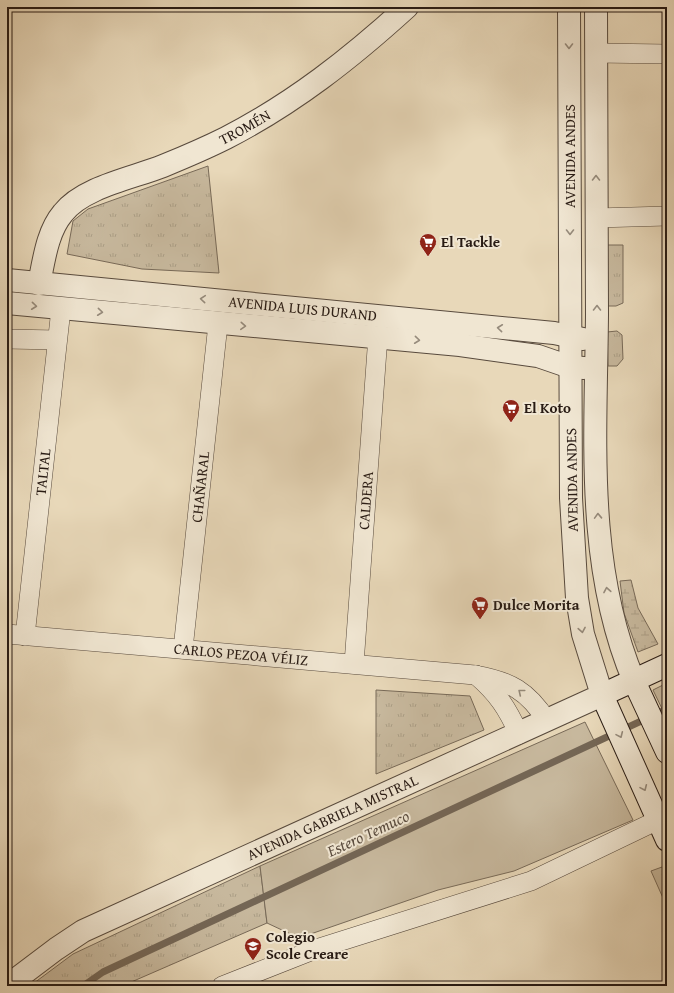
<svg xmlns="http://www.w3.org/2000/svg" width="674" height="993" font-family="'Gentium Book Plus',serif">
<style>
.grass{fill:url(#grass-tufts);stroke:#786a58}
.wetland{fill:url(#wetland-marsh);stroke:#786a58}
.park{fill:#c7b89d;stroke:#786a58}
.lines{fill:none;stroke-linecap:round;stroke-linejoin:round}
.stream{stroke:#746655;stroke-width:7}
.minor-casing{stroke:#584a3d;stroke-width:20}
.tertiary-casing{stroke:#584a3d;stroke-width:24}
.secondary-casing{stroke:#281b14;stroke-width:24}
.minor{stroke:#f0e6d2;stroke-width:19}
.tertiary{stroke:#f0e6d2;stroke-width:22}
.secondary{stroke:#f0e6d2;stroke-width:22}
.oneway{stroke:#968b7c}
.labels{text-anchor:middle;stroke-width:4;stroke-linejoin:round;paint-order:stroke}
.street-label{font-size:15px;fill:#281b14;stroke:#f0e6d2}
.poi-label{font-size:15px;font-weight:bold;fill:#281b14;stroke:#f0e6d2;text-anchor:start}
.water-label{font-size:16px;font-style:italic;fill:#5b4d40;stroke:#f0e6d2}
</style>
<defs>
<pattern id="grass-tufts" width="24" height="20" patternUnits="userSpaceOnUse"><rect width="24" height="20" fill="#c7b89d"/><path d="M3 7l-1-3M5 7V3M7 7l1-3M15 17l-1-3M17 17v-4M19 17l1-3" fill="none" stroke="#ab9e86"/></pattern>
<pattern id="wetland-marsh" width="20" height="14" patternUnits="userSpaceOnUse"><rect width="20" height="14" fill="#c7b89d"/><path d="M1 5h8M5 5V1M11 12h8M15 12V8" fill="none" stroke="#ab9e86"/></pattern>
</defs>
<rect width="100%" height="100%" fill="#e8d8b9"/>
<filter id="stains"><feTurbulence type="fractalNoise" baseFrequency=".005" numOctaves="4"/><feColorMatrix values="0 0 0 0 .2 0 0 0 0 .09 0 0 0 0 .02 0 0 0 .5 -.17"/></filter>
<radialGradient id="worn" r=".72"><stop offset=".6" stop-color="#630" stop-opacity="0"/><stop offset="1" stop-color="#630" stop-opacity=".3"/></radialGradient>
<!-- grass -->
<g class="grass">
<path d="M208,166L219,273L142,269L67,254L73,221L88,209Z"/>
<path d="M605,245H623V303L616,306H604Z"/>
<path d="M617,331L622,335L623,359L617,366H608L607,332Z"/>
<path d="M376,690L470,696L484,730L376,774Z"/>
<path d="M260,866L267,923L129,983V986H30L73,954Z"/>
<path d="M662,867L667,877V907L651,871Z"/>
</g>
<!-- wetland -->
<path class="wetland" d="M631,580L638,608L658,644L638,652L624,613L620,581Z"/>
<!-- park -->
<g class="park">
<path d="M667,683V719L653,690Z"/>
<path d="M585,722L633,820L514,871L438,890L299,938L267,923L260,866Z"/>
</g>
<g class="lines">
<!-- stream -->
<path class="stream" d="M83,986L103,972L667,709"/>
<defs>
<g id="minor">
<path d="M596,53L667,54"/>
<path d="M596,218L667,216"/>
<path d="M7,339L57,340"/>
<path id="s1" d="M7,634L475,675C510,681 528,691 547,721"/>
<path id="s2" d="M25,636L61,309"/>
<path id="s3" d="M183,649L218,324"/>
<path id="s4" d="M354,664L378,336"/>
<path d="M476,675C498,694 507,708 519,734"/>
<path d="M222,986L316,949L531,881L658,820"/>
</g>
<g id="tertiary">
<path d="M596,7C596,109 597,212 597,314C596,436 585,566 634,681"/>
<path id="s5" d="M7,280L554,333L583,339"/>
<path id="s6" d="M39,284C44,260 47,232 63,213C83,187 133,178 163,166C185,157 206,148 226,138C294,103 351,58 407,7"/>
<path d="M7,303L460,345L538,356L570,367L584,368"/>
<path id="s7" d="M7,986L56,949L83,931L602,695L583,634L577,598L571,498L569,7"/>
</g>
<g id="secondary">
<path d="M667,665L602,695L667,840"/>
<path d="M634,681L667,752"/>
</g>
</defs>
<!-- minor casing -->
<use href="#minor" class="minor-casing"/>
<!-- tertiary casing -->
<use href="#tertiary" class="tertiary-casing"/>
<!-- secondary casing -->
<use href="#secondary" class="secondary-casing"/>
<!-- minor -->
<use href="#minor" class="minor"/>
<!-- tertiary -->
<use href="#tertiary" class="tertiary"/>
<!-- secondary -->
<use href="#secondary" class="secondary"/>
</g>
<!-- one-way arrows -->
<defs><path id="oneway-chevron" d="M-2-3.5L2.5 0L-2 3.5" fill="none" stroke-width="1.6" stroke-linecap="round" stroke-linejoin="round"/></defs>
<g class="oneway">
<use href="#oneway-chevron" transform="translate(569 46) rotate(90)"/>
<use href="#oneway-chevron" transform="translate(596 178) rotate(-90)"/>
<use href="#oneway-chevron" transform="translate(570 232) rotate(90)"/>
<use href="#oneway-chevron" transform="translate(203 299) rotate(-175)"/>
<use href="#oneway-chevron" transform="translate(34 306) rotate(6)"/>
<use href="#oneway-chevron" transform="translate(597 308) rotate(-90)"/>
<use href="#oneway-chevron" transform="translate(100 312) rotate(6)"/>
<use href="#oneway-chevron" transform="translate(243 326) rotate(4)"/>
<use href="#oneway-chevron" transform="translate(500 328) rotate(-174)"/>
<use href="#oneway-chevron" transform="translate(417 340) rotate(6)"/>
<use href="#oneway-chevron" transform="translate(598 516) rotate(-92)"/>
<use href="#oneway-chevron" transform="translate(607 590) rotate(-100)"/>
<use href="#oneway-chevron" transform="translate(582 630) rotate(80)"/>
<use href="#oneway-chevron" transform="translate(521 692) rotate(-141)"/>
<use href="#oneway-chevron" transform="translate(620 735) rotate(66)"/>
<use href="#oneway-chevron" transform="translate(644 788) rotate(66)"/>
</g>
<!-- icons -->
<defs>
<symbol id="supermarket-pin" viewBox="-11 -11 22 30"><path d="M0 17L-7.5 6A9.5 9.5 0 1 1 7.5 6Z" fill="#8f2418" stroke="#f0e6d2"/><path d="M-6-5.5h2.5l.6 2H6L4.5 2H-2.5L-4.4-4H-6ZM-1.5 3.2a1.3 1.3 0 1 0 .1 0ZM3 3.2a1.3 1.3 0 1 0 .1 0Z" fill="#fff"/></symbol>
<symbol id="school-pin" viewBox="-11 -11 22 30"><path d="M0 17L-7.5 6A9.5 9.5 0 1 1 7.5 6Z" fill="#8f2418" stroke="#f0e6d2"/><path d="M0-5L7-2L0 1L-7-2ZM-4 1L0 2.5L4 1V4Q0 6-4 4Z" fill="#fff"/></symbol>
</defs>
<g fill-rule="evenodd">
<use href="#supermarket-pin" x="418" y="232" width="20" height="27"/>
<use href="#supermarket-pin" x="501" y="398" width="20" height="27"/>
<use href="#supermarket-pin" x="470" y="595" width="20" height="27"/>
<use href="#school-pin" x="243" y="936" width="20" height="27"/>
</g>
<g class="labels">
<!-- street labels -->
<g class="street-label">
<text dy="5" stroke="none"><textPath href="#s6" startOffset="278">TROMÉN</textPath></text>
<text transform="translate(570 156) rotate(-90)" y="5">AVENIDA ANDES</text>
<text dy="5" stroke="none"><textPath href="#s5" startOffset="297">AVENIDA LUIS DURAND</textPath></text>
<text dy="5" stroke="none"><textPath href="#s2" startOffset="165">TALTAL</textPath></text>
<text transform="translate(572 480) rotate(-91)" y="5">AVENIDA ANDES</text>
<text dy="5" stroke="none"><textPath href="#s3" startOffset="163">CHAÑARAL</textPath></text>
<text dy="5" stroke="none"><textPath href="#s4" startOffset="164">CALDERA</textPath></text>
<text dy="5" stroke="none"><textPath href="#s1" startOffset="235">CARLOS PEZOA VÉLIZ</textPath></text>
<text dy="5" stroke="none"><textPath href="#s7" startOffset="368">AVENIDA GABRIELA MISTRAL</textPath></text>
</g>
<!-- poi labels -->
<g class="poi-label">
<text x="441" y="247">El Tackle</text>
<text x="524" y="413">El Koto</text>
<text x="493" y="610">Dulce Morita</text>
<text x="266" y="942">Colegio<tspan x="266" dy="17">Scole Creare</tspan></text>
</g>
<!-- water labels -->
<g class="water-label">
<text transform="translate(368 833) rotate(-25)" y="6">Estero Temuco</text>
</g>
</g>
<!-- margin -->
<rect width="674" height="993" fill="none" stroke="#e8d8b9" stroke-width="24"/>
<rect x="8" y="8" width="658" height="977" fill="none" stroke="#281b14" stroke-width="2"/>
<rect x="12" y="12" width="650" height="969" fill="none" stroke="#281b14"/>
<rect width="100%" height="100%" filter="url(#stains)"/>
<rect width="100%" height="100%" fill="url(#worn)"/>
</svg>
